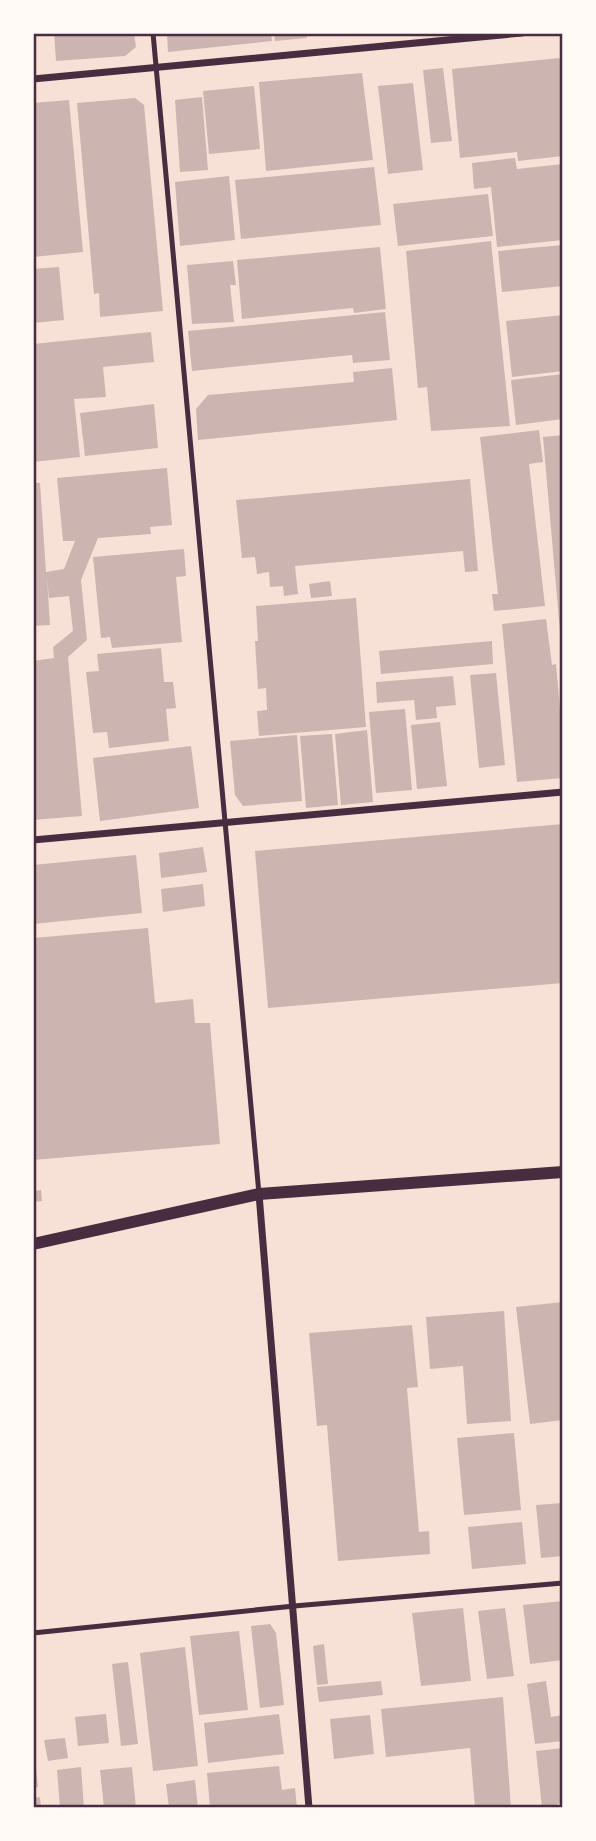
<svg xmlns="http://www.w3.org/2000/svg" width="596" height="1841" font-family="'Varela Round',sans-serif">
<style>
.building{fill:#ccb4b1}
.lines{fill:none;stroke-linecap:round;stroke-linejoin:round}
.service{stroke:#4a2c40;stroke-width:5}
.minor{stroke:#4a2c40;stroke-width:7}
.tertiary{stroke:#4a2c40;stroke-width:12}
.neatline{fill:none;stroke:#4a2c40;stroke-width:2.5}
</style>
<rect width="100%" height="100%" fill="#f7e1d7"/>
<!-- building -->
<g class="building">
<path d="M54,33H134L136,47L125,56L56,61Z"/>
<path d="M167,33H271L272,41L168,52Z"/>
<path d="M274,33H306L307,38L275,41Z"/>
<path d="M559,58L563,64V156L518,161L517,152L460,158L452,69Z"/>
<path d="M443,68L452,141L431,143L423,70Z"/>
<path d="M362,73L373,160L266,171L259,82Z"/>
<path d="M413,83L423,170L388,174L378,86Z"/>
<path d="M254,86L260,149L209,154L203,91Z"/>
<path d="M202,97L208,170L180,172L175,100Z"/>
<path d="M135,98L144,105L163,311L100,317L99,293L94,294L77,103Z"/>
<path d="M69,100L83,252L33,257V103Z"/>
<path d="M515,158L517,169L563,164V240L497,247L491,187L474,189L472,163Z"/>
<path d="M374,167L381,225L241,239L235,180Z"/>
<path d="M229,176L235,240L180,246L175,182Z"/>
<path d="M488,194L493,236L398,246L393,204Z"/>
<path d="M491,241L510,426L431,431L427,387L418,388L406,251Z"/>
<path d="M563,245V286L502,292L498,251Z"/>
<path d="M380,247L386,309L354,313L353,308L242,319L237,260Z"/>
<path d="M233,261L236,285H230L234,322L192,324L187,265Z"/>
<path d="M59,267L64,320L33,323V269Z"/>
<path d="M385,312L390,360L353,363L352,355L192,371L188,331Z"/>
<path d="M563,315V371L512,377L506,321Z"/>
<path d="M151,332L154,362L103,367L106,397L74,399L80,457L33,462V344Z"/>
<path d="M392,368L397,420L198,440L196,409L208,395L354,382L353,372Z"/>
<path d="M563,374V419L516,425L511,380Z"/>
<path d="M154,404L158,448L85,456L80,413Z"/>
<path d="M539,430L543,462L529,464L545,606L494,611L492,594H498L480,437Z"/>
<path d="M563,435V643H561L543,437Z"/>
<path d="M167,468L172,525L150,527L151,534L98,538L81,580L87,640L68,657L82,816L33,820V661L54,658L53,647L73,631L69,596L49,598L47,577L50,625L33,626V483H40L46,572L64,569L75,541H63L57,478Z"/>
<path d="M470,479L478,571L465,572L463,551L295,566L298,594L284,596L283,586L270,587L269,572L257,574L255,557L242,558L236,500Z"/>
<path d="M184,549L186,576L176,577L182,642L112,648L110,637L101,638L93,557Z"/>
<path d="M330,581L332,596L311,598L309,584Z"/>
<path d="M356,598L366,727L259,736L257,711L267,710L266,688L258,689L255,641H258L256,606Z"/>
<path d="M546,619L552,665L556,664L563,743V778L517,782L502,624Z"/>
<path d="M492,641L493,664L381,674L379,651Z"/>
<path d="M161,648L164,682H173L176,708L166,709L169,741L109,748L107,732L93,733L86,672L99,671L97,654Z"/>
<path d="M496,673L505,765L479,768L470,675Z"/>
<path d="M453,676L456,705L436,707L437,718L416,720L414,700L377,703L376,682Z"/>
<path d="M405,709L412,790L376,793L369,712Z"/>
<path d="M440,722L447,786L417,789L411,725Z"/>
<path d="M367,730L373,802L341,805L335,734Z"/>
<path d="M332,734L338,805L306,808L300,736Z"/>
<path d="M297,735L302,801L243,806L235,795L230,741Z"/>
<path d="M191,746L199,808L100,821L93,758Z"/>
<path d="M563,824V983L268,1008L255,851Z"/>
<path d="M203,847L207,872L161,878L159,853Z"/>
<path d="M136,855L142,913L33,924V865Z"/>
<path d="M203,884L205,906L163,912L161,889Z"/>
<path d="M148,928L155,1003L193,999L195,1023H210L220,1144L33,1160V938Z"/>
<path d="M41,1190L42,1201L33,1202V1191Z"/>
<path d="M563,1302V1420L530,1424L516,1307Z"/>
<path d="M504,1311L511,1421L467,1424L463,1366L430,1369L426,1317Z"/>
<path d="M412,1325L418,1387L407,1388L419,1532L429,1531L430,1554L338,1561L327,1425L317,1426L309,1333Z"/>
<path d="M514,1433L521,1510L464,1515L457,1438Z"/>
<path d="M563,1503V1556L541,1558L536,1505Z"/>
<path d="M522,1522L526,1564L472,1569L468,1527Z"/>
<path d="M563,1601V1660L530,1664L523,1605Z"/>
<path d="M463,1608L471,1681L421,1686L412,1613Z"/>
<path d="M505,1608L514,1676L487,1679L478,1611Z"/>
<path d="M270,1624L276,1633L284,1705L260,1708L251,1626Z"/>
<path d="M239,1631L248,1710L199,1715L190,1636Z"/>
<path d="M324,1644L328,1684L317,1685L313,1646Z"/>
<path d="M185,1647L198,1766L153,1771L140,1653Z"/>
<path d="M128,1662L138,1744L121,1746L112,1664Z"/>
<path d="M381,1681L383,1695L319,1702L317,1687Z"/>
<path d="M546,1681L551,1717L563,1715V1741L535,1744L527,1684Z"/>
<path d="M503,1697L511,1808H475L470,1748L386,1757L381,1709Z"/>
<path d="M106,1714L109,1743L78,1746L75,1717Z"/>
<path d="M279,1714L284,1754L208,1763L204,1723Z"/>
<path d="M370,1715L374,1754L334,1759L330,1719Z"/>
<path d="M65,1738L68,1758L48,1761L44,1740Z"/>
<path d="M563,1748V1803L557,1804L558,1808H542L536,1751Z"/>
<path d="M33,1758H35L38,1787L33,1788Z"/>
<path d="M279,1766L282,1790L295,1788L297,1808H210L207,1773Z"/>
<path d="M81,1767L84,1808H60L57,1770Z"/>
<path d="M132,1767L136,1808H104L100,1770Z"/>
<path d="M195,1780L198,1808H169L166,1784Z"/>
<path d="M40,1797L41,1808H33V1798Z"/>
</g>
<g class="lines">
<!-- service -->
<g class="service">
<path d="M153,33L259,1194"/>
<path d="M33,1633L294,1606L563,1583"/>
</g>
<!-- minor -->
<g class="minor">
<path d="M33,79L522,33"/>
<path d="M33,840L563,792"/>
<path d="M259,1194L309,1808"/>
</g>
<!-- tertiary -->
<path class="tertiary" d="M33,1244L259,1194L563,1172"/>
</g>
<!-- border -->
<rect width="596" height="1841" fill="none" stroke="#fffaf5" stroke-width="70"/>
<rect x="35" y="35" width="526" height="1771" class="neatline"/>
</svg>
